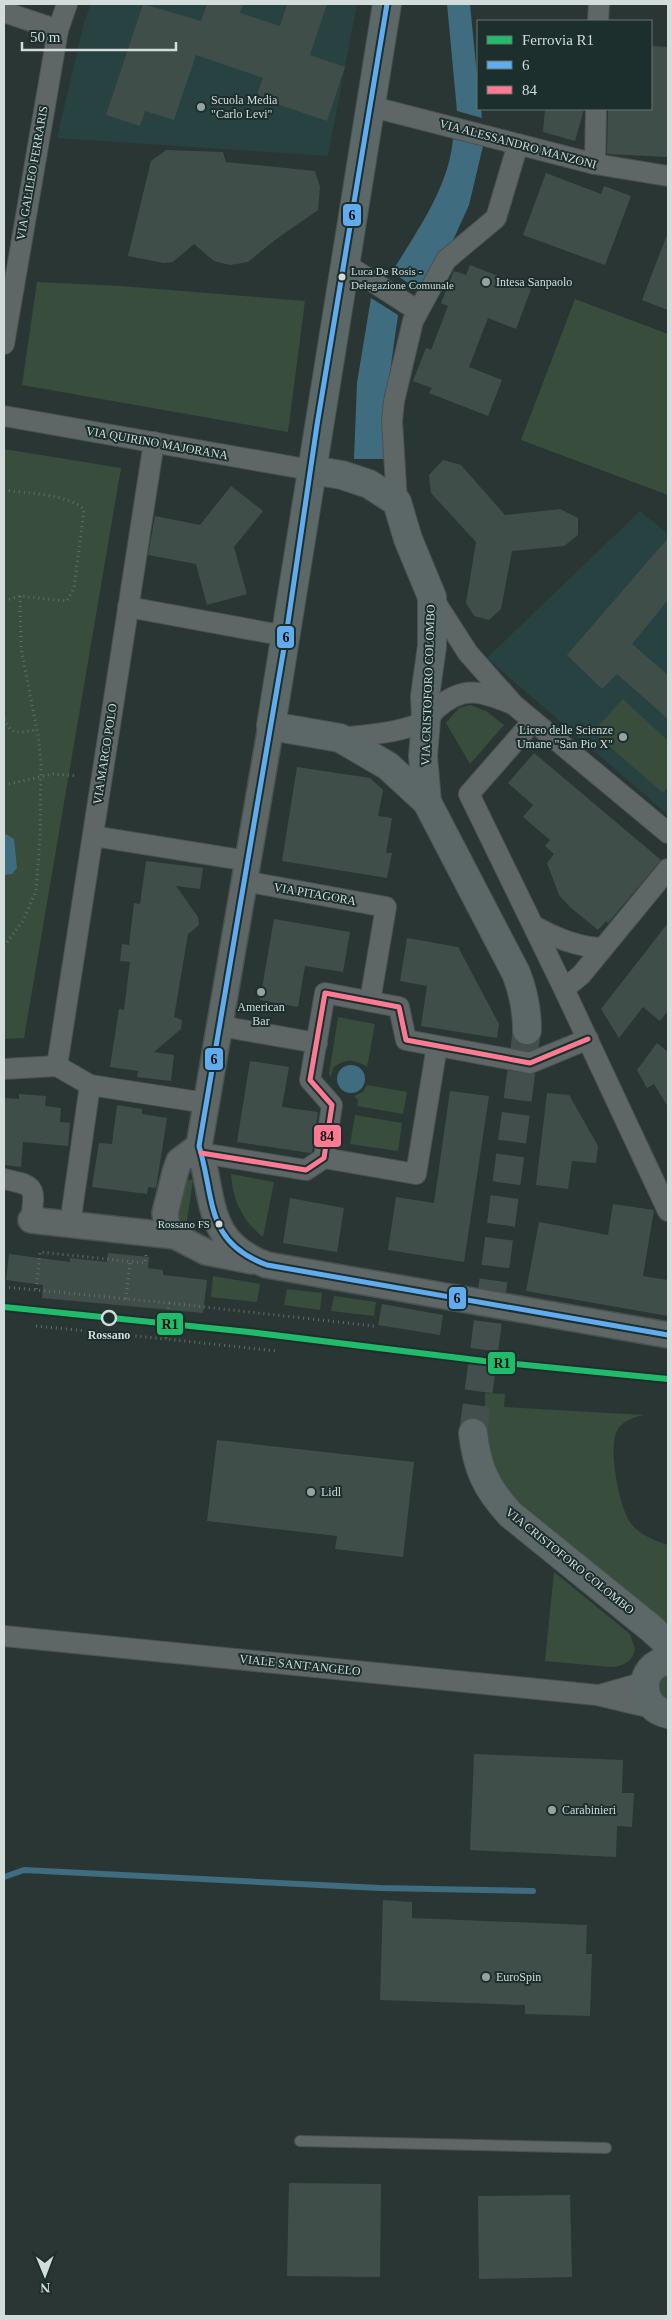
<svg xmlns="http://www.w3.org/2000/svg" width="672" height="2320" font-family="'Times New Roman',serif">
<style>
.built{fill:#274240}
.green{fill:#384d3c}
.water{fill:#3f6c7f}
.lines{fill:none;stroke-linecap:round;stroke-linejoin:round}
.stream{stroke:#3f6c7f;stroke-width:6}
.building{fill:#404e4a}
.secondary-tunnel{stroke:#434f4d;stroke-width:28;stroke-dasharray:28 14;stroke-linecap:butt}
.service-casing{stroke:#495251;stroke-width:12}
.minor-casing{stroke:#495251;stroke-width:22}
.tertiary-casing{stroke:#495251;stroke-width:28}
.secondary-casing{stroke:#495251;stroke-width:30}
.path{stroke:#656c6b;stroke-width:3;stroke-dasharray:1 4;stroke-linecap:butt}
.service{stroke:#5f6766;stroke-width:10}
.minor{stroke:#5f6766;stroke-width:20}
.tertiary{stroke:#5f6766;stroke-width:25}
.secondary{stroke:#5c6867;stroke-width:28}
.bus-1-casing{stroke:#1c2f2d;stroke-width:9}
.bus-2-casing{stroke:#1c2f2d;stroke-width:9}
.bus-1{stroke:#60acee;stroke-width:5}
.bus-2{stroke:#fe7a93;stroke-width:5}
.rail-1-casing{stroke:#1c2f2d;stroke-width:10}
.rail-1{stroke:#20bc6c;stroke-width:6}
.poi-dot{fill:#97a2a1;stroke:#1c2f2d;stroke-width:2}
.bus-dot{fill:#d1dcdb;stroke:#1c2f2d;stroke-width:2}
.stop-dot{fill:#1c2f2d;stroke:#d1dcdb;stroke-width:2.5}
.labels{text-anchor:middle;stroke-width:4;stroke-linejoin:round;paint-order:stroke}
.bus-label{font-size:11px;fill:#d1dcdb;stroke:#1c2f2d;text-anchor:start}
.poi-label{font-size:12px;fill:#d1dcdb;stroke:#1c2f2d;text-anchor:start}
.street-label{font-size:12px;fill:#d1dcdb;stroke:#1c2f2d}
.stop-label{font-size:12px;font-weight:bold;fill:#d1dcdb;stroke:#1c2f2d}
.line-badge{stroke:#1c2f2d;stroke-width:2}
.pale-badge-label{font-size:14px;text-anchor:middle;font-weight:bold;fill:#111}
</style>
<rect width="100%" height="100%" fill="#2a3634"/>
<!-- built -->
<g class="built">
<path d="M91,4H357L328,156L57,138L84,22Z"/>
<path d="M640,511L668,534V815L487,658Z"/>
</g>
<!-- green -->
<g class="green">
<path d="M37,282L121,286L305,301L288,432L22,385Z"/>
<path d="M575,299L668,334V495L521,440Z"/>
<path d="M4,449L121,468L24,1038L4,1039Z"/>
<path d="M623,699L668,741V787L663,793L593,732Z"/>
<path d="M470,705L486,711L504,725L470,764L446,723L459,708Z"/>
<path d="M338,1017L375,1024L367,1067C355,1059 345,1058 333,1068L331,1077L329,1074Z"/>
<path d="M367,1085L407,1092L403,1114L357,1106L358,1100L354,1096L363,1092Z"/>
<path d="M355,1115L402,1123L398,1151L350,1144Z"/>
<path d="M231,1174L274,1182L263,1237C243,1222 232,1199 231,1174Z"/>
<path d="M183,1179L193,1180L186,1228L179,1227L173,1209Z"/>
<path d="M213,1276L260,1284L257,1302L211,1297Z"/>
<path d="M287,1289L322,1293L320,1310L284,1305Z"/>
<path d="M334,1296L376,1302L374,1316L331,1311Z"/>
<path d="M485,1393L505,1394L504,1407L644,1415C635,1417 624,1420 618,1429C607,1445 619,1510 632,1525C641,1535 655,1541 668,1545V1624L514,1498C509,1491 502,1483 498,1475C485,1451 485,1420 485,1393Z"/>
<path d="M554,1572L630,1634L635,1649C633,1662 621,1667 610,1667L545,1661Z"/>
<path d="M668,1674V1701L659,1694V1681Z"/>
</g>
<!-- water -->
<g class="water">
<path d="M447,4H470L478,86V109H481L482,118L457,111Z"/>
<path d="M453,139L483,146L469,205L454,238L417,289L392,272C417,231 449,187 453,139Z"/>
<path d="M371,298L398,315L383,422L386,459H354L357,383Z"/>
<path d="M4,833L14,839L17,868L12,874L4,875Z"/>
<circle cx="351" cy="1079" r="14"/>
</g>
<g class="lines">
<!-- stream -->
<path class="stream" d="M4,1877L24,1870L380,1888L533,1891"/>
</g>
<!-- building -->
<g class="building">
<path d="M143,4L201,21L207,4H243L240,13L280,26L287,4H327L310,55L345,67L327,121L256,97L263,78L196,55L174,120L145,111L140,126L106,115Z"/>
<path d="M651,46L668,47V157L607,154L608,109H651Z"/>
<path d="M545,109H584L575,141L543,132Z"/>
<path d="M166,150L223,152L226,162L315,171L320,187L318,210L275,240L248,262L230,265L214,261L194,244L173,262L164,263L128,256L151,161Z"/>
<path d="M546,173L601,194L604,186L631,196L605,265L523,235Z"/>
<path d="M667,235L668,236V310L642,300Z"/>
<path d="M470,265L531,289L516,329L488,318L469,367L502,380L488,416L429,393L432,388L413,381L426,348L431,350L448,306L441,303L454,271L466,275Z"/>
<path d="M443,460L461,465L505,515L560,509L578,518V535L564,546L512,551L501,609L489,620L474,616L466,603L476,542L431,493L429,475Z"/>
<path d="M231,486L263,511L234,547L247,594L207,605L196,564L148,555L155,516L200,525Z"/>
<path d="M668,538V600L632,644L668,675V719L617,674L602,689L567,655Z"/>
<path d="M534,753L661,860L608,923L606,921L598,930L570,907L559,895L547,863L554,854L545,846L550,840L523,817L533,805L508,783Z"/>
<path d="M297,767L370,778L383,790L378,816L392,818L386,853H392L387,878L282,861Z"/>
<path d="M146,861L203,868L200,889L176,886L198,917L199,925L188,934L174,1017L182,1020L181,1029L154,1052L174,1055L171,1081L137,1077L138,1071L110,1067L119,1009L124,1010L130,962L120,961L122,944L129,945L134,903L140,904Z"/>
<path d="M274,919L350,932L343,972L305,966L298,1007L260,1000Z"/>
<path d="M668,923V1011L660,1021L643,1007L619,1038L601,1009Z"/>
<path d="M407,938L458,947L499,1024L497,1038L421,1026L427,986L400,981Z"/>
<path d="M657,1043L668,1052V1107L654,1084L647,1088L637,1070Z"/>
<path d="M250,1061L289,1067L282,1107L318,1112L312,1152L310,1153L237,1142Z"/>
<path d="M450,1091L489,1096L464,1262L388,1250L396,1197L434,1203Z"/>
<path d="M547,1093L569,1095L598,1146L596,1163L572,1161L568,1189L536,1185Z"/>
<path d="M19,1094L46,1096L45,1106L61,1108L60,1122L70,1123L68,1146L23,1142L21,1167L4,1165V1098L19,1099Z"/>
<path d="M117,1105L142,1109V1114L167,1118L156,1188L148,1187L147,1194L92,1187L99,1143L112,1144Z"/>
<path d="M290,1198L344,1208L337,1252L283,1243Z"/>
<path d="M613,1204L654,1210L643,1276L668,1280V1316L526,1291L539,1222L608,1235Z"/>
<path d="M108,1253L149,1257L148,1268L163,1270V1275L207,1280L203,1313L42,1298L43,1285L6,1280L9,1254L70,1262V1258L107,1262Z"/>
<path d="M382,1304L443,1315L440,1335L378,1325Z"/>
<path d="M217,1440L414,1462L403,1557L335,1549L337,1536L207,1521Z"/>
<path d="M474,1754L623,1760L622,1793H634L632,1827L617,1826L616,1857L470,1850Z"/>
<path d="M383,1900L412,1902V1918L587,1925L586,1954H592L590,2016L525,2014V2005L380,2000Z"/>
<path d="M289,2183L381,2184L380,2277L287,2276Z"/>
<path d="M570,2195L572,2277L479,2279L478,2196Z"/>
</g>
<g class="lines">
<!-- secondary-tunnel -->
<path class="secondary-tunnel" d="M473,1433L527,1030"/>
<defs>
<path id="service" d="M300,2141L606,2148"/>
<g id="minor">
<path d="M4,12L58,30"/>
<path d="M598,21L599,4"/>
<path d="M369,106L595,164L668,176"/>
<path d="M595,164L596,109"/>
<path d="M344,263L418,311"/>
<path d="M4,344L58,30L67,4"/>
<path d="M4,416L311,470"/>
<path d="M397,502L392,421L394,401L413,321L446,260L496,218L518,144"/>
<path d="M432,597L468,653L514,705L668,833"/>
<path d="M128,607L286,636"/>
<path d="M533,721L469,794L564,989L668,1211"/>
<path d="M340,738C363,735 405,733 426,720C430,718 433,712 436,709C463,685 480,691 510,703"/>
<path d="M93,836L248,861"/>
<path d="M244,881L386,907L370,1001"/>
<path d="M534,926C556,938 577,947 603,948"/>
<path d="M564,989L581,975L668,869"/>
<path d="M220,1026L317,1043"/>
<path d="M57,1066L154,442"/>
<path d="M4,1069L57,1066L90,1085L206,1103"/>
<path d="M201,1153L306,1170L324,1158L332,1105L310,1080L325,993L399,1007L406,1040L530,1063L588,1039"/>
<path d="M324,1158L416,1174L437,1046"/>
<path d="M4,1179C37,1186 35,1187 31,1220"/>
<path d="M70,1224L90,1085"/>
<path d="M4,1636L597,1695L656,1709"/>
<path d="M599,1695L645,1682"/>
</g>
<g id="tertiary">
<path d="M271,726L199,1146C215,1198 204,1242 267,1265L668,1335"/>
<path d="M31,1220L175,1236L206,1252L252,1261"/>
<path d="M175,1236L167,1226L165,1213L175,1173L179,1161L199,1146"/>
</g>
<g id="secondary">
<path d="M387,4L271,726L340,738L388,766L427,802"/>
<path d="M311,470L342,475L369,484L397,502L408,539L432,597V646L425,696L426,720L423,756L427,802L516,973C524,993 527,1009 527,1030"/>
<path d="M473,1433C477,1468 486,1488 510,1514L652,1629L668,1644"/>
<path d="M668,1661C637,1664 637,1708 668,1714"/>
</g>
</defs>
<!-- service casing -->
<use href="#service" class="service-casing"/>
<!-- minor casing -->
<use href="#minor" class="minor-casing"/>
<!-- tertiary casing -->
<use href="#tertiary" class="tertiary-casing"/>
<!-- secondary casing -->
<use href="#secondary" class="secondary-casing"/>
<!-- path -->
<g class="path">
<path d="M4,490C25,493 70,494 84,510L74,588L67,601L20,596L4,601"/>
<path d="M4,719C12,737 19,732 37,730"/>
<path d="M4,785L53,774L77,776"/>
<path d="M4,946L23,921L36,891L40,839L41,764L38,735L21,648L20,596"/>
<path d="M146,1255L145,1263L40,1252L36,1290L169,1303L166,1339L276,1351"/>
<path d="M4,1277H6"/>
<path d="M4,1287L36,1290"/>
<path d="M126,1299L130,1262"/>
<path d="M169,1303L374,1326"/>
<path d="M36,1326L166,1339"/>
</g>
<!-- service -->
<use href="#service" class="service"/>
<!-- minor -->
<use href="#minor" class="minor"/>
<!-- tertiary -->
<use href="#tertiary" class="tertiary"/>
<!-- secondary -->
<use href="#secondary" class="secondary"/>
<defs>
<path id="bus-1" d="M387,4L317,425L286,636L199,1146C215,1198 204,1242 267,1265L668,1335"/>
<path id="bus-2" d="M201,1153L306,1170L324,1158L332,1105L310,1080L325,993L399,1007L406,1040L530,1063L588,1039"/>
</defs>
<!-- bus-1 casing -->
<use href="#bus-1" class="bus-1-casing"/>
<!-- bus-2 casing -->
<use href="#bus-2" class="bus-2-casing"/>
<!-- bus-1 -->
<use href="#bus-1" class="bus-1"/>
<!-- bus-2 -->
<use href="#bus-2" class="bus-2"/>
<defs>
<path id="rail-1" d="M4,1307L249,1332L484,1361L668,1379"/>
</defs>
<!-- rail-1 casing -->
<use href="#rail-1" class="rail-1-casing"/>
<!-- rail-1 -->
<use href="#rail-1" class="rail-1"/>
</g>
<!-- markers -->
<g class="poi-dot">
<circle cx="201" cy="107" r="5"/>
<circle cx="486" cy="282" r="5"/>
<circle cx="623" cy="737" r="5"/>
<circle cx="261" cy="992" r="5"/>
<circle cx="311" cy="1492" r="5"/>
<circle cx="552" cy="1810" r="5"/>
<circle cx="486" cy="1977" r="5"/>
</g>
<g class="bus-dot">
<circle cx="342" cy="277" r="4.5"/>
<circle cx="219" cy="1224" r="4.5"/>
</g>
<circle class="stop-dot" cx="109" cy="1318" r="7"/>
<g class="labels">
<!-- bus labels -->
<g class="bus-label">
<text x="351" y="275">Luca De Rosis -<tspan x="351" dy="14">Delegazione Comunale</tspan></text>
<text x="210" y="1228" text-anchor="end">Rossano FS</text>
</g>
<!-- poi labels -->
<g class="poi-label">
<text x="211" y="104">Scuola Media<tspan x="211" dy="14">"Carlo Levi"</tspan></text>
<text x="496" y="286">Intesa Sanpaolo</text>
<text x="613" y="734" text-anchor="end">Liceo delle Scienze<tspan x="613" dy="14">Umane "San Pio X"</tspan></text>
<text x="261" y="1011" text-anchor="middle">American<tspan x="261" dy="14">Bar</tspan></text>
<text x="321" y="1496">Lidl</text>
<text x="562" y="1814">Carabinieri</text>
<text x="496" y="1981">EuroSpin</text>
</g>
<!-- street labels -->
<g class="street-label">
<text transform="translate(518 144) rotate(15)" y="4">VIA ALESSANDRO MANZONI</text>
<text transform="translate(32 173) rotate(-80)" y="4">VIA GALILEO FERRARIS</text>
<text transform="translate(157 443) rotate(10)" y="4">VIA QUIRINO MAJORANA</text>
<text transform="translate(428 685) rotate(-88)" y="4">VIA CRISTOFORO COLOMBO</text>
<text transform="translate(105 754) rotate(-81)" y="4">VIA MARCO POLO</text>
<text transform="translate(315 894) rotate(10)" y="4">VIA PITAGORA</text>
<text transform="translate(570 1561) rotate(39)" y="4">VIA CRISTOFORO COLOMBO</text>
<text transform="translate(300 1665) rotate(6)" y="4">VIALE SANT'ANGELO</text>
</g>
<!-- stop labels -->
<g class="stop-label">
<text x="109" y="1339">Rossano</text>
</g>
</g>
<g class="line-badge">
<rect x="342" y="203" width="20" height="24" rx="5" fill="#60acee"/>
<rect x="276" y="625" width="19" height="24" rx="5" fill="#60acee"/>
<rect x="204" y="1047" width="20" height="24" rx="5" fill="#60acee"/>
<rect x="313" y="1124" width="29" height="24" rx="5" fill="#fe7a93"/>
<rect x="448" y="1286" width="19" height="24" rx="5" fill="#60acee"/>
<rect x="156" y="1312" width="28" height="24" rx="5" fill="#20bc6c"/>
<rect x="487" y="1351" width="29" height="24" rx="5" fill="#20bc6c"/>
</g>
<g class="pale-badge-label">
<text x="352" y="220">6</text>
<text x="286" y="642">6</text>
<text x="214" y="1064">6</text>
<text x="327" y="1141">84</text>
<text x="457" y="1303">6</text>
<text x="170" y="1329">R1</text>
<text x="502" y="1368">R1</text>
</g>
<!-- border -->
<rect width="672" height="2320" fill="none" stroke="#d1dcdb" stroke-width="10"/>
<!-- legend -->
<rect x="477" y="20" width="175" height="90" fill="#1c2f2d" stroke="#647473"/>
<rect x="487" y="36" width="25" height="8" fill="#20bc6c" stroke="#647473"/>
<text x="522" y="45" font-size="15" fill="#d1dcdb">Ferrovia R1</text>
<rect x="487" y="61" width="25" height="8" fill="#60acee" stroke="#647473"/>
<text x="522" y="70" font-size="15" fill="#d1dcdb">6</text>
<rect x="487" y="86" width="25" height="8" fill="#fe7a93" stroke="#647473"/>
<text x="522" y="95" font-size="15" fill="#d1dcdb">84</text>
<!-- north arrow -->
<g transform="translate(45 2275) rotate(179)" stroke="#1c2f2d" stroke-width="4" paint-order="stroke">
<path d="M0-4L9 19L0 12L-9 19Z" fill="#d1dcdb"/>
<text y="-8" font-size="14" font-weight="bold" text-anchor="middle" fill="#d1dcdb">N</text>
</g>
<!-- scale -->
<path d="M22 42v8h154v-8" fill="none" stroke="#d1dcdb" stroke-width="2.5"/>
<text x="30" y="42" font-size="15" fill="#d1dcdb" stroke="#1c2f2d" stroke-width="4" paint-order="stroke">50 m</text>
</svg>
